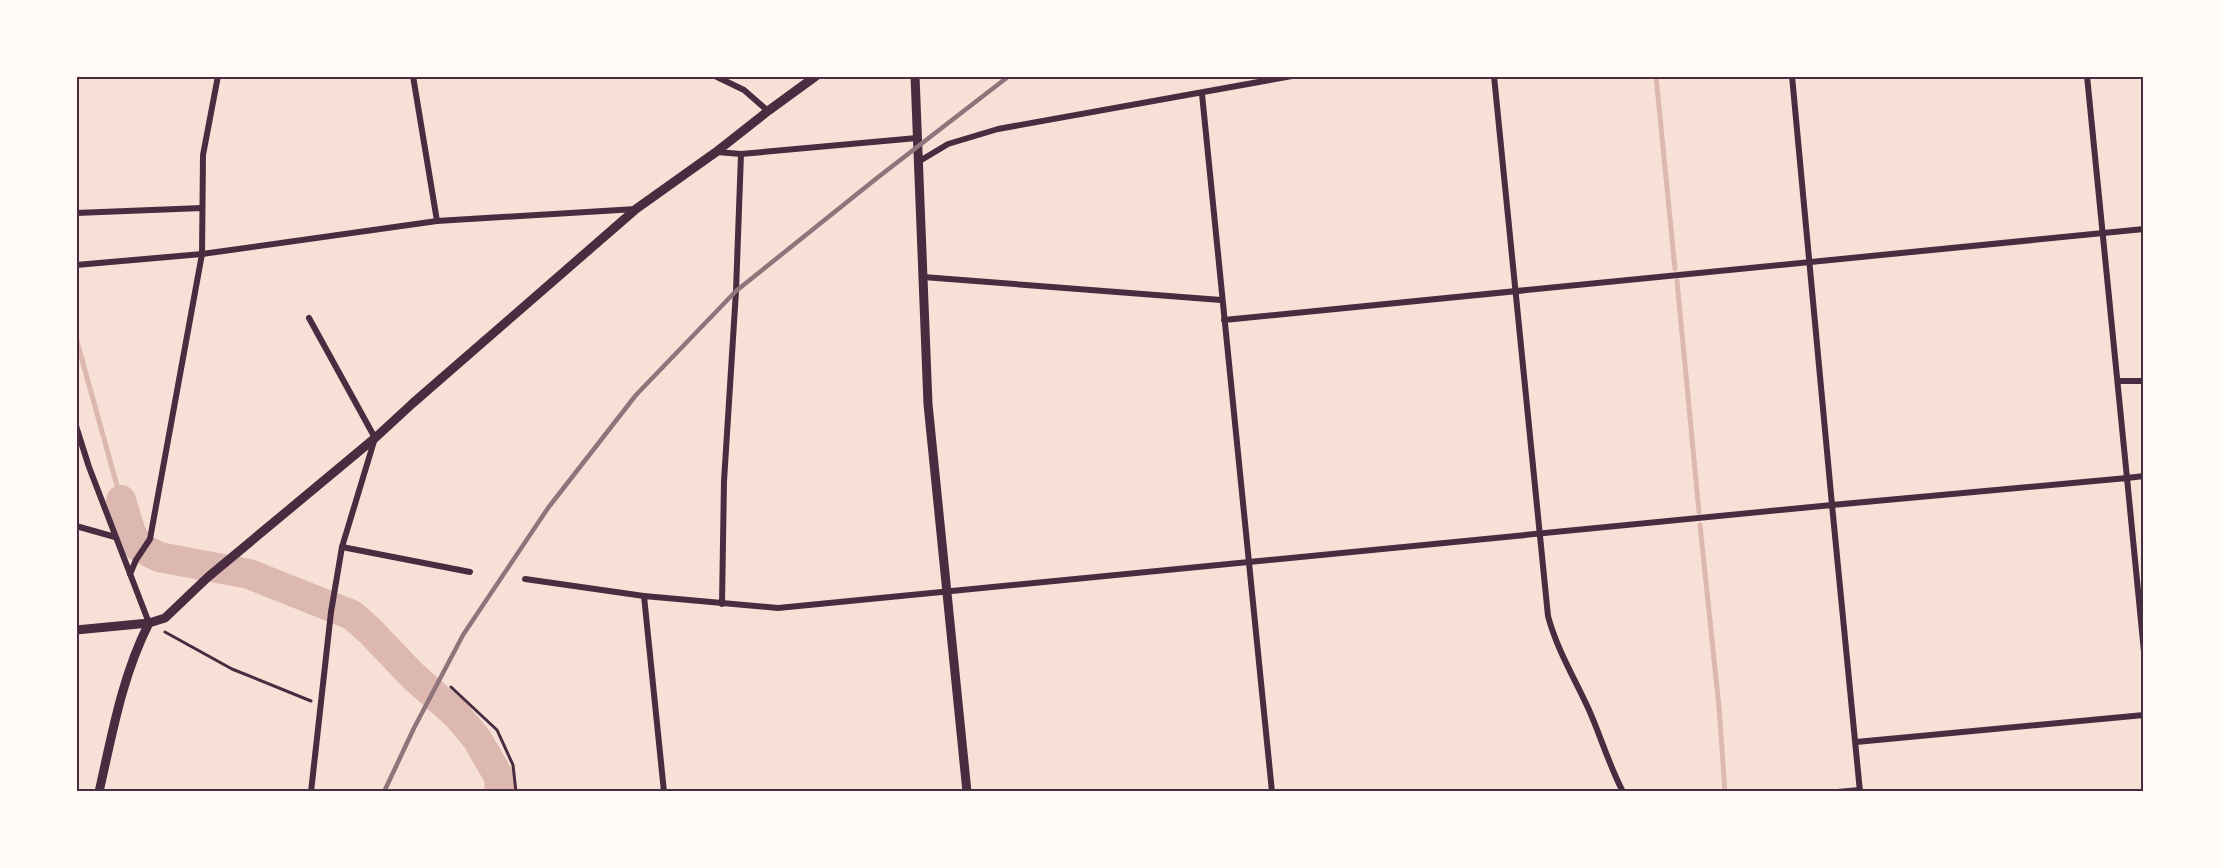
<svg xmlns="http://www.w3.org/2000/svg" width="2220" height="868" font-family="Signika,sans-serif">
<style>
.lines{fill:none;stroke-linecap:round;stroke-linejoin:round}
.stream{stroke:#dcb8b0;stroke-width:5}
.river{stroke:#dcb8b0;stroke-width:30}
.path{stroke:#4a2c40;stroke-width:3}
.minor{stroke:#4a2c40;stroke-width:6}
.tertiary{stroke:#4a2c40;stroke-width:9}
.rail{stroke:#8f747c;stroke-width:4.5}
.neatline{fill:none;stroke:#4a2c40;stroke-width:2}
</style>
<rect width="100%" height="100%" fill="#f7e1d7"/>
<g class="lines">
<!-- stream -->
<g class="stream">
<path d="M1656,76L1675,269"/>
<path d="M1677,281L1699,512"/>
<path d="M76,338L121,500"/>
<path d="M1700,525L1719,707L1725,792"/>
</g>
<!-- river -->
<path class="river" d="M121,500L131,533L139,547L159,557L249,574L352,615L370,631L412,675L457,715L477,739L499,777L500,792"/>
<!-- path -->
<g class="path">
<path d="M165,632L232,669L311,701"/>
<path d="M451,687L497,730L513,765L516,792"/>
</g>
<!-- minor -->
<g class="minor">
<path d="M413,76L437,221"/>
<path d="M715,76L744,90L768,111"/>
<path d="M1494,76L1548,616C1557,650 1575,679 1589,710C1601,737 1609,765 1623,792"/>
<path d="M1792,76L1832,505L2127,478L2144,652"/>
<path d="M2087,76L2127,478L2144,476"/>
<path d="M1202,94L1272,792"/>
<path d="M717,152L741,154L917,138"/>
<path d="M918,162L948,144L998,129L1292,76"/>
<path d="M76,213L202,208"/>
<path d="M76,265L202,254L437,221L636,209"/>
<path d="M923,277L1221,300"/>
<path d="M309,318L375,438L342,547L331,612L311,792"/>
<path d="M1224,320L2144,229"/>
<path d="M2118,381H2144"/>
<path d="M76,426L89,467L149,623"/>
<path d="M76,526L115,537"/>
<path d="M342,547L470,572"/>
<path d="M130,574L136,560L150,539L202,254L203,155L218,76"/>
<path d="M525,579L644,596"/>
<path d="M722,604L724,481L736,291L741,154"/>
<path d="M1856,742L2144,715"/>
<path d="M664,792L644,596L778,608L1832,505L1860,792"/>
<path d="M1837,792L1860,790"/>
</g>
<!-- tertiary -->
<g class="tertiary">
<path d="M915,76L928,404L967,792"/>
<path d="M76,630L149,623"/>
<path d="M99,792C112,735 122,676 149,623L165,618L208,577L375,438L413,403L636,209L716,152L768,111L816,76"/>
</g>
<!-- rail -->
<path class="rail" d="M384,792L414,728L463,635L548,508L636,395L736,291L877,178L1009,76"/>
</g>
<!-- border -->
<rect width="2220" height="868" fill="none" stroke="#fffaf5" stroke-width="156"/>
<rect x="78" y="78" width="2064" height="712" class="neatline"/>
</svg>
